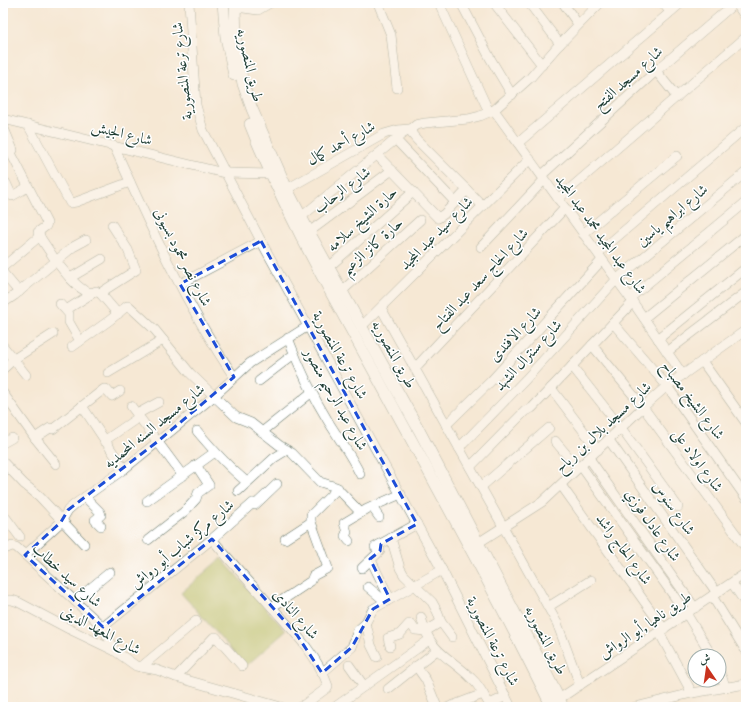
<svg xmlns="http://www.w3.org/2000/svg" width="749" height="710" font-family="'Gentium Book Plus',Amiri,serif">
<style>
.green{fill:#aebf62;stroke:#667e4b}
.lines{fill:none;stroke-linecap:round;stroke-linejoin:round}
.minor-casing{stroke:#6a796c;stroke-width:10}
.major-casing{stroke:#6a796c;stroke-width:12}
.minor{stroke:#fff;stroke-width:9}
.major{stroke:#fff;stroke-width:11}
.marked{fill:none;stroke:#1d4ed8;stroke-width:3;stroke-dasharray:8 5;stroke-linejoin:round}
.labels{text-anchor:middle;stroke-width:3;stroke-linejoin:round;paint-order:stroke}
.street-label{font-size:15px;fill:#1f3d34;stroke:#fff}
</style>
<rect width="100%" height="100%" fill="#fff"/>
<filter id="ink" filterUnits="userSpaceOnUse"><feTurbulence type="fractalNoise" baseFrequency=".025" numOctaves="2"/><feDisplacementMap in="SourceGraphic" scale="8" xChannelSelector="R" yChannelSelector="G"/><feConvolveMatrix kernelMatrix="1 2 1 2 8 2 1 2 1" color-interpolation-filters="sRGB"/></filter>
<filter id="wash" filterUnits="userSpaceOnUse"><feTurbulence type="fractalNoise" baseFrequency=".012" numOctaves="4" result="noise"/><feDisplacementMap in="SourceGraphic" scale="16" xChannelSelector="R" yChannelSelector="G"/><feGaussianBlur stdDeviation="0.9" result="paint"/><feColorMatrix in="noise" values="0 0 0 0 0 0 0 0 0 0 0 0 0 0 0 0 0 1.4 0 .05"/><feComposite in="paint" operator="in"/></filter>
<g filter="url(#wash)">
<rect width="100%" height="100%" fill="#f6e8d4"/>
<!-- green -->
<path class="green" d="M221,558L286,631L246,666L181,593Z"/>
</g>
<g filter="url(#ink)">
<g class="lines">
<defs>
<g id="minor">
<path d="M189,3L196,105L203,130L261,241L442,570L511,707"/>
<path d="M378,3L391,35L397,88"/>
<path d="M439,3L489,112"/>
<path d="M461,3L490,58L512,95"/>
<path d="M494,3L542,65"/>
<path d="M529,3L560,44"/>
<path d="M563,3L578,24"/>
<path d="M663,3L670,12"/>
<path d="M736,3L746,18"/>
<path d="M236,7L258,10L270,3"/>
<path d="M656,71L677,97"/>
<path d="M494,110L630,298L683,375"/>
<path d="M3,119L224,173L271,174"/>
<path d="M28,125L70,203L76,202L130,182"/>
<path d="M3,126L13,150L11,152L12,155L47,223L46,226L38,232V234L56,261L15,295L3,303"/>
<path d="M396,140L455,202"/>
<path d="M518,143L681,3"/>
<path d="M114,146C149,225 186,305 234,377"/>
<path d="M377,155L438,218L444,214L467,190"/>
<path d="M542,175L656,71L735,3"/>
<path d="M6,183L12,196L28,187"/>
<path d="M287,189L384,134L398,130L409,129"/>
<path d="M558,199L746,37"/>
<path d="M483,206L417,140L412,134L411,129L416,125L425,123L468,119L480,116L494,110L531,77L557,47L600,3"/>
<path d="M301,217L401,135L411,129"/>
<path d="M309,232L392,170"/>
<path d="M583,234L677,156"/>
<path d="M86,240L73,247L56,261C63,270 76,288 88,292C92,293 96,291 100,293L118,314"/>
<path d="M481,247L544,180"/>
<path d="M598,253L746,127"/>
<path d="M3,267L40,236"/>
<path d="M329,267L413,192"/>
<path d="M3,273L19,292"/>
<path d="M70,278L102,259"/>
<path d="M180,284L261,241"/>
<path d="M342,291L420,220"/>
<path d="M100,293L136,270L128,250L112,225"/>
<path d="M630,298L746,202"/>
<path d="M60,304L69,314V322L80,341"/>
<path d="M381,308L557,623L580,685"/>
<path d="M66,310L96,291"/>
<path d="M644,318L746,235"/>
<path d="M613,323L667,386L746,498"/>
<path d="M361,327L530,159"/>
<path d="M288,338C299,367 312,395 328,421C339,439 351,455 360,474"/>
<path d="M658,339L746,268"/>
<path d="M592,345L643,407L746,548"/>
<path d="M3,346L26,375"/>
<path d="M72,347L110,320L127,306H129L155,330L190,373L236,417L251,423L279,445L292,453L320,482L336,487L361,513"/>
<path d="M667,352L746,292"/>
<path d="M702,361L746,423"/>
<path d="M572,366L621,428L678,507"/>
<path d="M415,368L565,208"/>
<path d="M3,369L14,359L53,334"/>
<path d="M108,373L163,340"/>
<path d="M259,381L294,354"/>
<path d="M551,388L598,450"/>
<path d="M3,393L35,438L56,464"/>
<path d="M82,406L124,469"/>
<path d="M131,406L183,476"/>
<path d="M137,414L159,402"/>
<path d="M446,425L491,381L602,260"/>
<path d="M197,431C213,450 228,467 247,482"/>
<path d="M262,432L312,392"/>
<path d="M35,438L50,428L53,429L104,389H106L112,396L120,391"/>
<path d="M609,440L717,593"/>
<path d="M104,441L139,417"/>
<path d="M555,441L578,468"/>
<path d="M3,443L12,438"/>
<path d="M459,448L526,379L616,280L746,172"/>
<path d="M589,458L695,608"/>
<path d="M3,462L24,484L39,496L84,544"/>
<path d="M581,466L686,613L712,656"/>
<path d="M470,467L525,411L532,408L633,302"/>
<path d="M561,485L664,629"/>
<path d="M481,487L549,428"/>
<path d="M238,491L274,458L287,450"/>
<path d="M85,497L100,512L101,515L95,520L101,526"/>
<path d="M147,501L215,452"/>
<path d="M372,507L379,517"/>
<path d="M3,517L6,518L20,537"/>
<path d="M391,538L400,568L404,575L432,602L437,611L441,622L452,637"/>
<path d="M212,539C231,562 251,584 271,606C293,631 317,654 328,686L327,688L301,707"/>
<path d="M285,539L311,522V515L338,488"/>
<path d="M148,540L185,511L196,499L198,493L209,485L196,465"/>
<path d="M349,541L345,536L347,532L344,523L367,509L401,494"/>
<path d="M478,543L542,502L643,407L667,386L746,330"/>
<path d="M375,547L417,524"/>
<path d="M3,550L12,546L16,547L25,555L103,627L115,651"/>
<path d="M25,555L61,522L68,510L75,504L124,469L214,396L250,363L308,326"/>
<path d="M371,560L390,599"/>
<path d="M362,568L380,551L379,545"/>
<path d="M732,583L746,604"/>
<path d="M368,587L386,602"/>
<path d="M712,596L746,651"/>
<path d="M3,600H12L18,602L69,629L115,651L136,666L157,670L176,677L281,707"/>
<path d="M75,601L110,572"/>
<path d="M272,607L311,581L313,576L328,568L311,522"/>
<path d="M548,607L591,580"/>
<path d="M421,617C430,654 448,655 472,679C479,685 483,694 488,702L492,703L506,696"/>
<path d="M365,624L368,631L371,645L377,657"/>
<path d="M103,627L212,539L253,503L255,505L277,484"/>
<path d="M659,632L692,693"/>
<path d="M390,646L388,638L400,634L409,624H411L415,630L426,631L441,622"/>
<path d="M349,665L364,686"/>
<path d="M416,666L426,680L437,707"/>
<path d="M141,667L196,621"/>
<path d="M719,670L726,688"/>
<path d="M322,673L352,647L358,630L365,624L373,609L442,570"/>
<path d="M176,677L214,637H216L242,666"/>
<path d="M388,689L437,650"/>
<path d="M559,699L746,573"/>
<path d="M335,707L429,640"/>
<path d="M449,707L483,694"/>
<path d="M635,707L692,693L746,684"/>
</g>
<g id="major">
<path d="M223,3L226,37L234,75"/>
<path d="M235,3L236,47L243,84L252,109L287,189L309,232L419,430L537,655L563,707"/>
<path d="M250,124C284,211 331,293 376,375C436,485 497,595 552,707"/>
</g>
</defs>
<!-- minor casing -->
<use href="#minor" class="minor-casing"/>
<!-- major casing -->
<use href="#major" class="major-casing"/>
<!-- minor -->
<use href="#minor" class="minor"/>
<!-- major -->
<use href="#major" class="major"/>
</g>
</g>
<!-- marked area -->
<path d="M0 0H749V710H0ZM261,241L417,524L381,544L380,551L370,559L390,599L373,609L352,647L322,673L297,635L212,539L103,627L25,555L61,522L68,510L157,442L234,377L180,284Z" fill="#f6e8d4" fill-opacity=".55" fill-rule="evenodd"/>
<path class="marked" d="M261,241L417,524L381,544L380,551L370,559L390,599L373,609L352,647L322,673L297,635L212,539L103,627L25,555L61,522L68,510L157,442L234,377L180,284Z"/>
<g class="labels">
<!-- street labels -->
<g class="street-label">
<text transform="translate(250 65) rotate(77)" y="5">طريق المنصوريه</text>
<text transform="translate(182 71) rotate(-96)" y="5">شارع ترعة المنصورية</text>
<text transform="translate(628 78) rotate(-42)" y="5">شارع مسجد الفتح</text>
<text transform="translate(122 133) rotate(14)" y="5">شارع الجيش</text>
<text transform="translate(341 143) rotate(-29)" y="5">شارع أحمد كمال</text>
<text transform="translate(342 190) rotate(-37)" y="5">شارع الرحاب</text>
<text transform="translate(672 215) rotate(-40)" y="5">شارع ابراهيم ياسين</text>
<text transform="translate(362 219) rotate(-42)" y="5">حارة الشيخ سلامه</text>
<text transform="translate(436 233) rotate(-45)" y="5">شارع سيد عبد المجيد</text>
<text transform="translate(601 234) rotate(54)" y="5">شارع عبد المجيد محمد عبد المجيد</text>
<text transform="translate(372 246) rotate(-42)" y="5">حارة كانز الزعيم</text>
<text transform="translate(183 257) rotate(63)" y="5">شارع نصر محمود بسيونى</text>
<text transform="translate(480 279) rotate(-47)" y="5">شارع الحاج سعد عبد الفتاح</text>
<text transform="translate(515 334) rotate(-47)" y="5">شارع الافندى</text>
<text transform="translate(394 354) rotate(61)" y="5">طريق المنصوريه</text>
<text transform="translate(340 355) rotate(61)" y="5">شارع ترعة المنصورية</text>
<text transform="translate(528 355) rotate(-47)" y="5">شارع سنترال الشهد</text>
<text transform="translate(336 399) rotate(61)" y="5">شارع عبد الرحيم منصور</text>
<text transform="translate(693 400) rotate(53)" y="5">شارع الشيخ مصباح</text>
<text transform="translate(154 426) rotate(-39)" y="5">شارع مسجد السنه المحمديه</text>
<text transform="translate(603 427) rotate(-43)" y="5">شارع مسجد بلال بن رباح</text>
<text transform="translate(698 460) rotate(54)" y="5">شارع اولاد على</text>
<text transform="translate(674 508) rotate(55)" y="5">شارع سنوس</text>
<text transform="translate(653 525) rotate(55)" y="5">شارع عادل فوزي</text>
<text transform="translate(182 544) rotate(-40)" y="5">شارع مركز شباب أبو رواش</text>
<text transform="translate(624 549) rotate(54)" y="5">شارع الحاج راشد</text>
<text transform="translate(67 575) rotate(42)" y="5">شارع سيد خطاب</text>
<text transform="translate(296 614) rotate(49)" y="5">شارع النادى</text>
<text transform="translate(645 625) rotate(-34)" y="5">طريق ناهيا ,أبو الرواش</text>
<text transform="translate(101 630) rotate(28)" y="5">شارع المعهد الدينى</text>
<text transform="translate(546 640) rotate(63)" y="5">طريق المنصوريه</text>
<text transform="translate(493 641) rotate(63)" y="5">شارع ترعة المنصورية</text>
</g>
</g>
<!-- margin -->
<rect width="749" height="710" fill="none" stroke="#fff" stroke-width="16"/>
<!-- north arrow -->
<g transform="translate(707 668) rotate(347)"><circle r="19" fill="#ffffff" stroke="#a5b1ae"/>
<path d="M0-3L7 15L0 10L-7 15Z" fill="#c8321e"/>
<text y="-6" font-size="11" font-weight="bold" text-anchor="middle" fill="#1f3d34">ش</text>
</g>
</svg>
